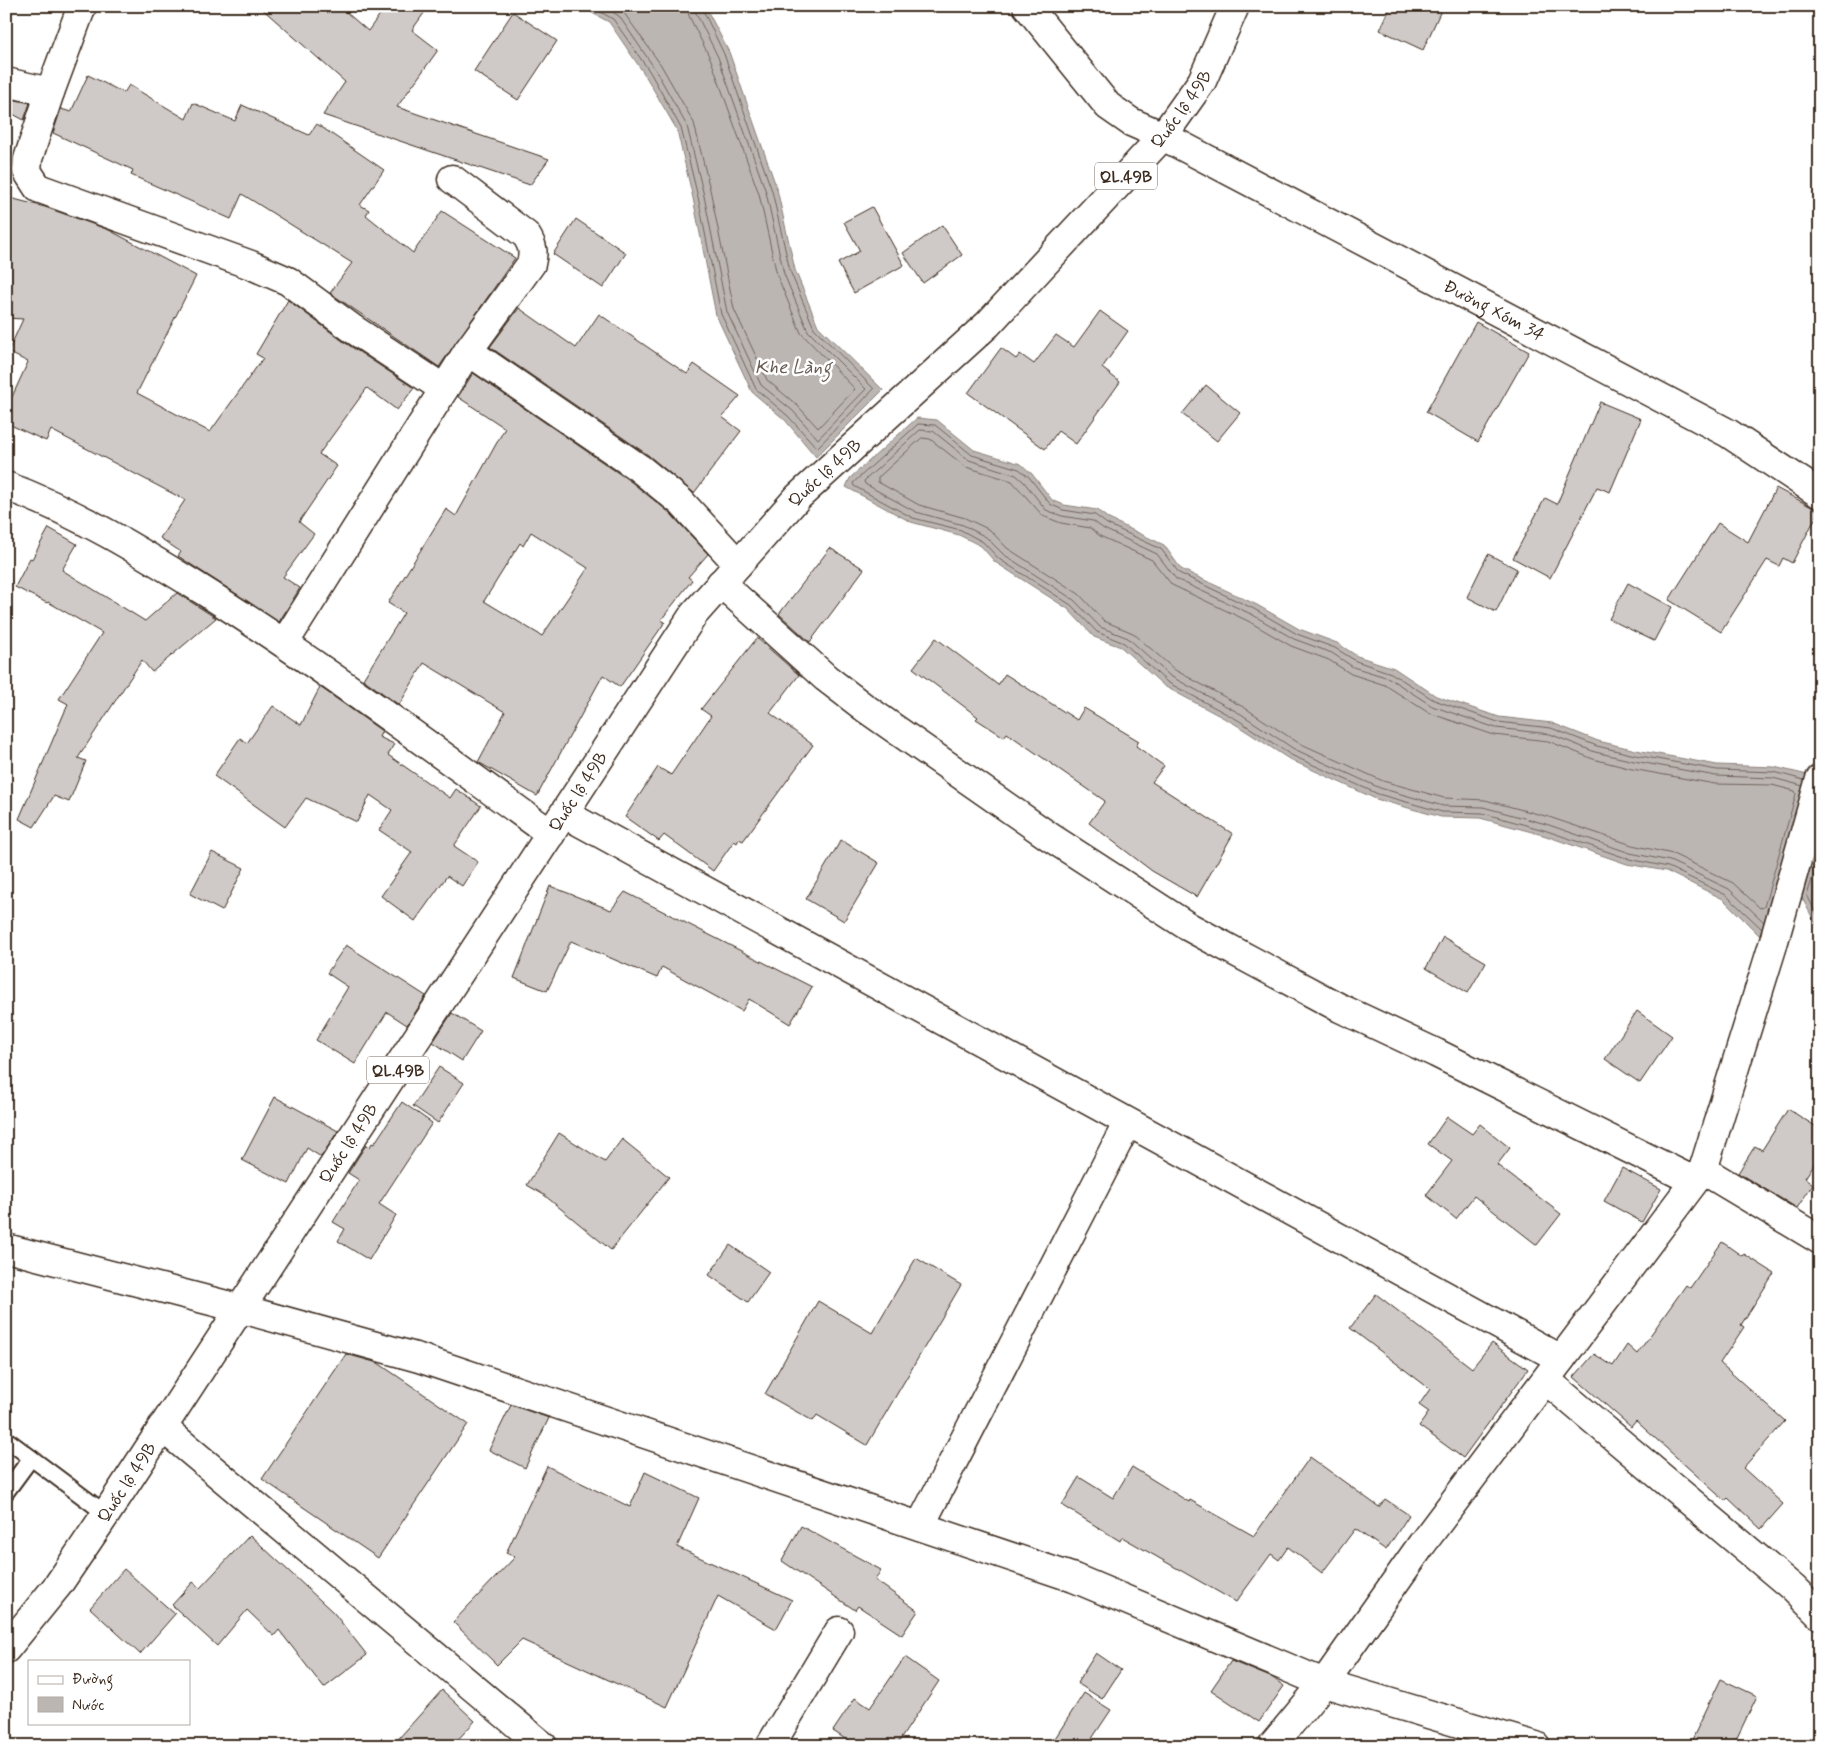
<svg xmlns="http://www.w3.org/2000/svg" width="1826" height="1752" font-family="Mynerve,sans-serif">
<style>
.water{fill:#bcb6b3;stroke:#887e77}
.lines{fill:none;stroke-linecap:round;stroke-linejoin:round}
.shore{stroke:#6f625a;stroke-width:1}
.building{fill:#cfcac7;stroke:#3b2a1e;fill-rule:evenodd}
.lane-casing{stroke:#3b2a1e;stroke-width:19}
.street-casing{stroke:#3b2a1e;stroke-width:31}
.secondary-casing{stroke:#3b2a1e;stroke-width:31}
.primary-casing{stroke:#3b2a1e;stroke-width:31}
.lane{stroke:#fff;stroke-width:15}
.street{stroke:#fff;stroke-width:28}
.secondary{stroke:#fff;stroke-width:28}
.primary{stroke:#fff;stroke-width:28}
.labels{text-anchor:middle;stroke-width:5;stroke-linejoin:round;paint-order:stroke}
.shield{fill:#fff;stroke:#766a62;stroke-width:1}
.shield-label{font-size:16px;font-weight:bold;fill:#3b2a1e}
.street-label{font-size:18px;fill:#3b2a1e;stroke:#fff}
.water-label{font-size:19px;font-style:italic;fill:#685b52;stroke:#fff}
</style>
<rect width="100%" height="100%" fill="#fff"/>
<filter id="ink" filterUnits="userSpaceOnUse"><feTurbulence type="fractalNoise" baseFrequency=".02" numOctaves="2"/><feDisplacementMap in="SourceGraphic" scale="10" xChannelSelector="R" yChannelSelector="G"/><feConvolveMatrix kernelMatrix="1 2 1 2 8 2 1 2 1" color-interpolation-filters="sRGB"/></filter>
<g filter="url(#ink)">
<!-- water -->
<g class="water">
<path d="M579,6H705L729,52L777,189L795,270L818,326L883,390L816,457L785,420L752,392L716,315L693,198L677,130L645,75L609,22Z"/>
<path d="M917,418L937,420L974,450L1021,464L1032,474L1052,500L1064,505L1097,510L1109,519L1164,545L1181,569L1257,605L1299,629L1337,643L1357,656L1394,668L1436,696L1499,717L1552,723L1598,741L1636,750L1717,765L1774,767L1820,778L1772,948L1723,899L1666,871L1627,864L1543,835L1480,818L1441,817L1376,799L1289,759L1235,724L1164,686L1121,647L1094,637L1068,609L995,562L981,546L959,535L911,522L846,487L850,478Z"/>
<path d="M1820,837V932L1801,896Z"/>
</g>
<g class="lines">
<!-- shore -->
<g class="shore">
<path d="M590,6L613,19L650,72L681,128L698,197L721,314L756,389L788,416L817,448L874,389L814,328L790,271L772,191L724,54L701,6"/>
<path d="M603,6L619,16L655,69L687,126L704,196L727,312L761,385L793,411L818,439L866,389L808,331L784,274L766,192L718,57L696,13L694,6"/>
<path d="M619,6L661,65L694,123L711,194L734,309L767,380L798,406L818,428L855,389L801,333L777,275L759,194L711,60L689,16L687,6"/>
<path d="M922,438L930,439L966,467L1012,481L1043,516L1061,523L1090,528L1100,536L1152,560L1172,585L1248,621L1291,646L1329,660L1351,674L1385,685L1429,713L1494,735L1548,741L1593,759L1632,769L1715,784L1772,785L1795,791L1796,794L1764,907L1760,908L1733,883L1673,854L1632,845L1549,817L1485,800L1444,798L1383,781L1297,742L1245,708L1175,670L1133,633L1104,621L1079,594L1007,548L990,530L965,518L919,505L878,482V478Z"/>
<path d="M1820,855L1807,895L1820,921"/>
<path d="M1764,922L1729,889L1670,861L1630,853L1546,824L1483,807L1443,806L1380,788L1294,749L1241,714L1170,676L1128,638L1100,627L1074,600L1003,554L986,537L963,525L916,512L865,484L864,481L920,430L933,431L969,460L1016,475L1024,482L1046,510L1062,516L1093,521L1104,529L1157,554L1176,579L1251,614L1294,639L1332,653L1353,667L1389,678L1432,706L1496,728L1550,734L1595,752L1634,761L1716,776L1773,778L1803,786"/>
<path d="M1762,929L1726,895L1668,867L1629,859L1544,830L1482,813L1442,812L1378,794L1291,755L1238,720L1167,682L1124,643L1097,632L1071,605L999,559L983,542L961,530L913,518L854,486L853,483L918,424L935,425L972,455L1019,469L1029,477L1050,504L1063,510L1095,515L1107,524L1161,549L1179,573L1254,609L1297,634L1335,648L1356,661L1391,673L1434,700L1498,722L1551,728L1597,746L1635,755L1717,770L1774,772L1804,780"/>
</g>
</g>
<!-- building -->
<g class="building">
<path d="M259,6H339L368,31L386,6H429L412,30L438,50L397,107L549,159L530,185L323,115L345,82Z"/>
<path d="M1391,6H1443L1423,50L1380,30Z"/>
<path d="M513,12L557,41L518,100L474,71Z"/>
<path d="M88,75L124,93L129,85L186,119L193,103L235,121L242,105L309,135L317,124L384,170L360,205L369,210L366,215L413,253L442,211L515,258L439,367L330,293L352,263L242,194L231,219L131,175L133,170L53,133L61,109L71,112Z"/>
<path d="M11,99L30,103L24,120L7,111Z"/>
<path d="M6,197L45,207L109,230L196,276L137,393L210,432L263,358L256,354L288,300L344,342L414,388L397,410L367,388L319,454L337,466L299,522L314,534L283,577L300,588L279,622L178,556L181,552L160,538L185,500L51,430L46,441L6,423V410L28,362L8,352L23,319L6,318Z"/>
<path d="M872,207L904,265L854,293L838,263L860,251L844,222Z"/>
<path d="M576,219L626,253L603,288L553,254Z"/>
<path d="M942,225L962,255L923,283L903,253Z"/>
<path d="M519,308L576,348L599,314L687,374L694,364L740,396L722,417L741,431L694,493L648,455L490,347Z"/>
<path d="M1100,311L1128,331L1102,368L1120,382L1076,444L1058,431L1045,449L968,393L1001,348L1016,359L1020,354L1034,364L1056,335L1074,347Z"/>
<path d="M1476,322L1529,352L1478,442L1426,412Z"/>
<path d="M473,373L630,481L670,513L708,554L688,577L692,580L661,620L665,622L620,687L603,675L537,796L478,762L505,712L424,663L399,705L363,679L404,613L388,603L446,509L456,516L505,428L458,397ZM531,532L588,568L542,636L484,601L520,543L523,546Z"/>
<path d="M1206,385L1240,413L1217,441L1182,414Z"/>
<path d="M1600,402L1641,419L1610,492L1597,487L1550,578L1513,558L1545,498L1557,504Z"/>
<path d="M1776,488L1819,511L1792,563L1783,558L1779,566L1767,560L1721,632L1669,600L1718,523L1748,542Z"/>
<path d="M49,528L77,544L62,570L145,621L177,593L216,618L152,672L142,660L78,758L86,761L69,802L54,796L34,827L19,819L68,704L59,699L102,633L48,602L47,603L15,587L30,558L32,559Z"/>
<path d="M830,548L864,569L810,642L779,614Z"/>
<path d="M1488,554L1517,569L1496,612L1467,597Z"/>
<path d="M1628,583L1672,607L1654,641L1609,619Z"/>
<path d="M757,638L799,675L770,713L813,745L743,841L739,839L737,843L734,841L713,871L664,835L659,841L625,817L658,767L671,775L711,716L701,709Z"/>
<path d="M936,638L998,685L1005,674L1077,720L1084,708L1139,741L1136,746L1164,766L1152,782L1233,834L1197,897L1152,871L1089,823L1105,801L1007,733L1004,737L976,719L978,717L913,668Z"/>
<path d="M320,687L382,731L379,737L394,744L388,755L450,798L456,789L481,806L454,846L478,862L462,886L447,876L415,921L381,896L412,852L379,830L392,810L370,795L357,822L306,798L285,827L214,776L240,738L247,743L273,706L301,725Z"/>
<path d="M841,840L879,863L844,921L806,899Z"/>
<path d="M212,852L244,868L222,911L190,894Z"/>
<path d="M550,886L611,910L625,892L812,987L790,1024L749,999L742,1011L662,967L657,978L571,941L547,991L514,978Z"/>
<path d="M1443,937L1486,962L1468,993L1426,968Z"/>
<path d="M346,945L426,996L407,1025L387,1012L355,1064L316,1040L348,987L327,973Z"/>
<path d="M1637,1011L1672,1036L1640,1083L1605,1059Z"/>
<path d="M452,1013L481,1031L462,1061L433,1042Z"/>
<path d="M439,1067L464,1083L438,1123L413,1106Z"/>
<path d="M275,1097L338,1131L321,1157L307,1148L289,1184L242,1160Z"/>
<path d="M402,1102L432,1123L379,1204L396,1215L369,1260L338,1241L345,1229L333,1222L359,1180L348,1173L366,1145L370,1147L372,1143L374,1144Z"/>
<path d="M1788,1109L1820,1129V1155L1805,1178L1813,1184L1797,1208L1738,1173L1755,1146L1762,1150Z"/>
<path d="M1447,1117L1472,1134L1480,1124L1510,1148L1497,1165L1561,1214L1537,1245L1474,1196L1456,1219L1426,1195L1452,1161L1428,1144Z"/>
<path d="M559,1133L605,1162L622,1139L669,1177L611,1250L544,1195L527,1185Z"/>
<path d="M1622,1168L1661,1189L1642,1222L1604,1201Z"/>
<path d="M1722,1242L1742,1256L1744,1254L1774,1273L1741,1325L1744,1327L1720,1363L1785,1421L1743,1468L1783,1504L1761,1529L1728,1498L1725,1501L1636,1421L1631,1427L1574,1377L1594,1354L1613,1366L1627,1345L1637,1354L1686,1285L1690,1288Z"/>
<path d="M730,1245L769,1272L748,1302L709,1275Z"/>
<path d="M916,1258L961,1285L867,1445L817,1415L813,1421L765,1394L818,1301L872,1333Z"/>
<path d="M1376,1294L1472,1368L1492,1343L1528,1369L1463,1458L1419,1426L1429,1412L1419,1405L1430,1389L1350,1328Z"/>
<path d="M346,1354L378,1363L468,1424L378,1558L262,1479Z"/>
<path d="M511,1405L549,1418L525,1468L489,1450Z"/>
<path d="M1310,1457L1379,1507L1385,1499L1409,1515L1386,1550L1355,1529L1322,1573L1288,1547L1279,1560L1271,1554L1236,1602L1122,1537L1120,1541L1062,1505L1079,1477L1113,1498L1132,1467L1189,1502L1190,1500L1254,1536Z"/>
<path d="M547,1466L630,1507L645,1472L699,1498L677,1547L792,1600L776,1629L718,1596L667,1707L522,1640L497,1665L453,1622L515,1557L506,1553Z"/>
<path d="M801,1526L881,1570L875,1580L918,1611L902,1635L858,1606L855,1610L782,1561Z"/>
<path d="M250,1535L334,1613L367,1655L324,1688L279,1630L274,1636L247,1610L217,1646L172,1605L193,1582L200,1588Z"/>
<path d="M124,1569L175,1614L140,1654L90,1608Z"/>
<path d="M1096,1653L1121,1670L1102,1699L1077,1683Z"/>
<path d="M905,1657L939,1681L896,1746H856L833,1731L855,1698L870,1708Z"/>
<path d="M1231,1661L1273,1678L1284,1686L1259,1722L1211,1690Z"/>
<path d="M1721,1679L1757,1696L1733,1746H1689Z"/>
<path d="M442,1690L475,1721L452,1746H392Z"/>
<path d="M1084,1693L1111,1710L1087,1746H1050Z"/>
</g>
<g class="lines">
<defs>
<g id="lane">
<path d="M6,1439L106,1514"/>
<path d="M6,1492L31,1458"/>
</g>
<g id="street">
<path id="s1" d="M1027,6L1108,106L1131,122L1163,136L1728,433L1820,494"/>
<path d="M6,82L50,92L28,159L27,171L38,188L251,265L288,281L353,329L444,389"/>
<path d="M50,92L82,6"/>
<path d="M468,351L639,468L681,502L738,564"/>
<path d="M6,486C77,512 143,553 207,593C325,668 437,752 551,834"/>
<path d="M721,583L826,678L865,708L1050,837L1189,927L1340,1008L1436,1053L1694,1181"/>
<path d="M285,642L468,351L531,264C534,252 533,246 526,235L452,179"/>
<path d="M565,814L1561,1359"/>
<path d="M1703,1170L1820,1240"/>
<path d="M1546,1380L1793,1588L1820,1615"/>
<path d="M162,1427L543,1746"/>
<path d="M920,1526L1127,1124"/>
<path d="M770,1746L839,1631"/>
</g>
<g id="secondary">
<path d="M6,1248L242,1309L419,1358L1074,1578L1324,1683L1536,1746"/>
<path d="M1272,1746L1324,1683L1422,1544L1703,1170L1772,948L1820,779"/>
</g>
<g id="primary">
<path id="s2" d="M6,1649L58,1585L106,1514L694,614L798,497L988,324L1163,136L1202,81L1235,6"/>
</g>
</defs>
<!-- lane casing -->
<use href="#lane" class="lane-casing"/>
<!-- street casing -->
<use href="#street" class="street-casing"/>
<!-- secondary casing -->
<use href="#secondary" class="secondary-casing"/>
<!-- primary casing -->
<use href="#primary" class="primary-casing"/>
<!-- lane -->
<use href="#lane" class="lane"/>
<!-- street -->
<use href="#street" class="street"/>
<!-- secondary -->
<use href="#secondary" class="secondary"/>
<!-- primary -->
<use href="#primary" class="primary"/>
</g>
</g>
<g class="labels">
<!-- shield labels -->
<g class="shield">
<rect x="1095" y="162.5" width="62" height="27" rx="4"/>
<rect x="367" y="1056.5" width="62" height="27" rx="4"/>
</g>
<g class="shield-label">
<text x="1126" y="182">QL.49B</text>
<text x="398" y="1076">QL.49B</text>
</g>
<!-- street labels -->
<g class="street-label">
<text dy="6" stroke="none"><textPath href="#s2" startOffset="1946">Quốc lộ 49B</textPath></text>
<text dy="6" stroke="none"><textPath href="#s1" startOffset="566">Đường Xóm 34</textPath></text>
<text dy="6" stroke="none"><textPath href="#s2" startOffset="1436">Quốc lộ 49B</textPath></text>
<text dy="6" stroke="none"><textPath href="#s2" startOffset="1031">Quốc lộ 49B</textPath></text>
<text dy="6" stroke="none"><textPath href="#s2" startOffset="611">Quốc lộ 49B</textPath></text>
<text dy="6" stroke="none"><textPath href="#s2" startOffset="206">Quốc lộ 49B</textPath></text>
</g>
<!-- water labels -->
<g class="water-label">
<text x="793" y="373">Khe Làng</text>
</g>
</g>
<!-- margin -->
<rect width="1826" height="1752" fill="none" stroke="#fff" stroke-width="25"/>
<rect x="12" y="12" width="1801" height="1727" fill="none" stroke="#3b2a1e" stroke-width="2" filter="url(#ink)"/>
<!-- legend -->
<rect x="28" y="1660" width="162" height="65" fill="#ffffff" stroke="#b1aaa5"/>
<rect x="38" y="1676" width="25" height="8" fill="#ffffff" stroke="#b1aaa5"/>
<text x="72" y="1684" font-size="15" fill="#3b2a1e">Đường</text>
<rect x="38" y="1697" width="25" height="15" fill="#bcb6b3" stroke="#b1aaa5"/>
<text x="72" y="1710" font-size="15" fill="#3b2a1e">Nước</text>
</svg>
